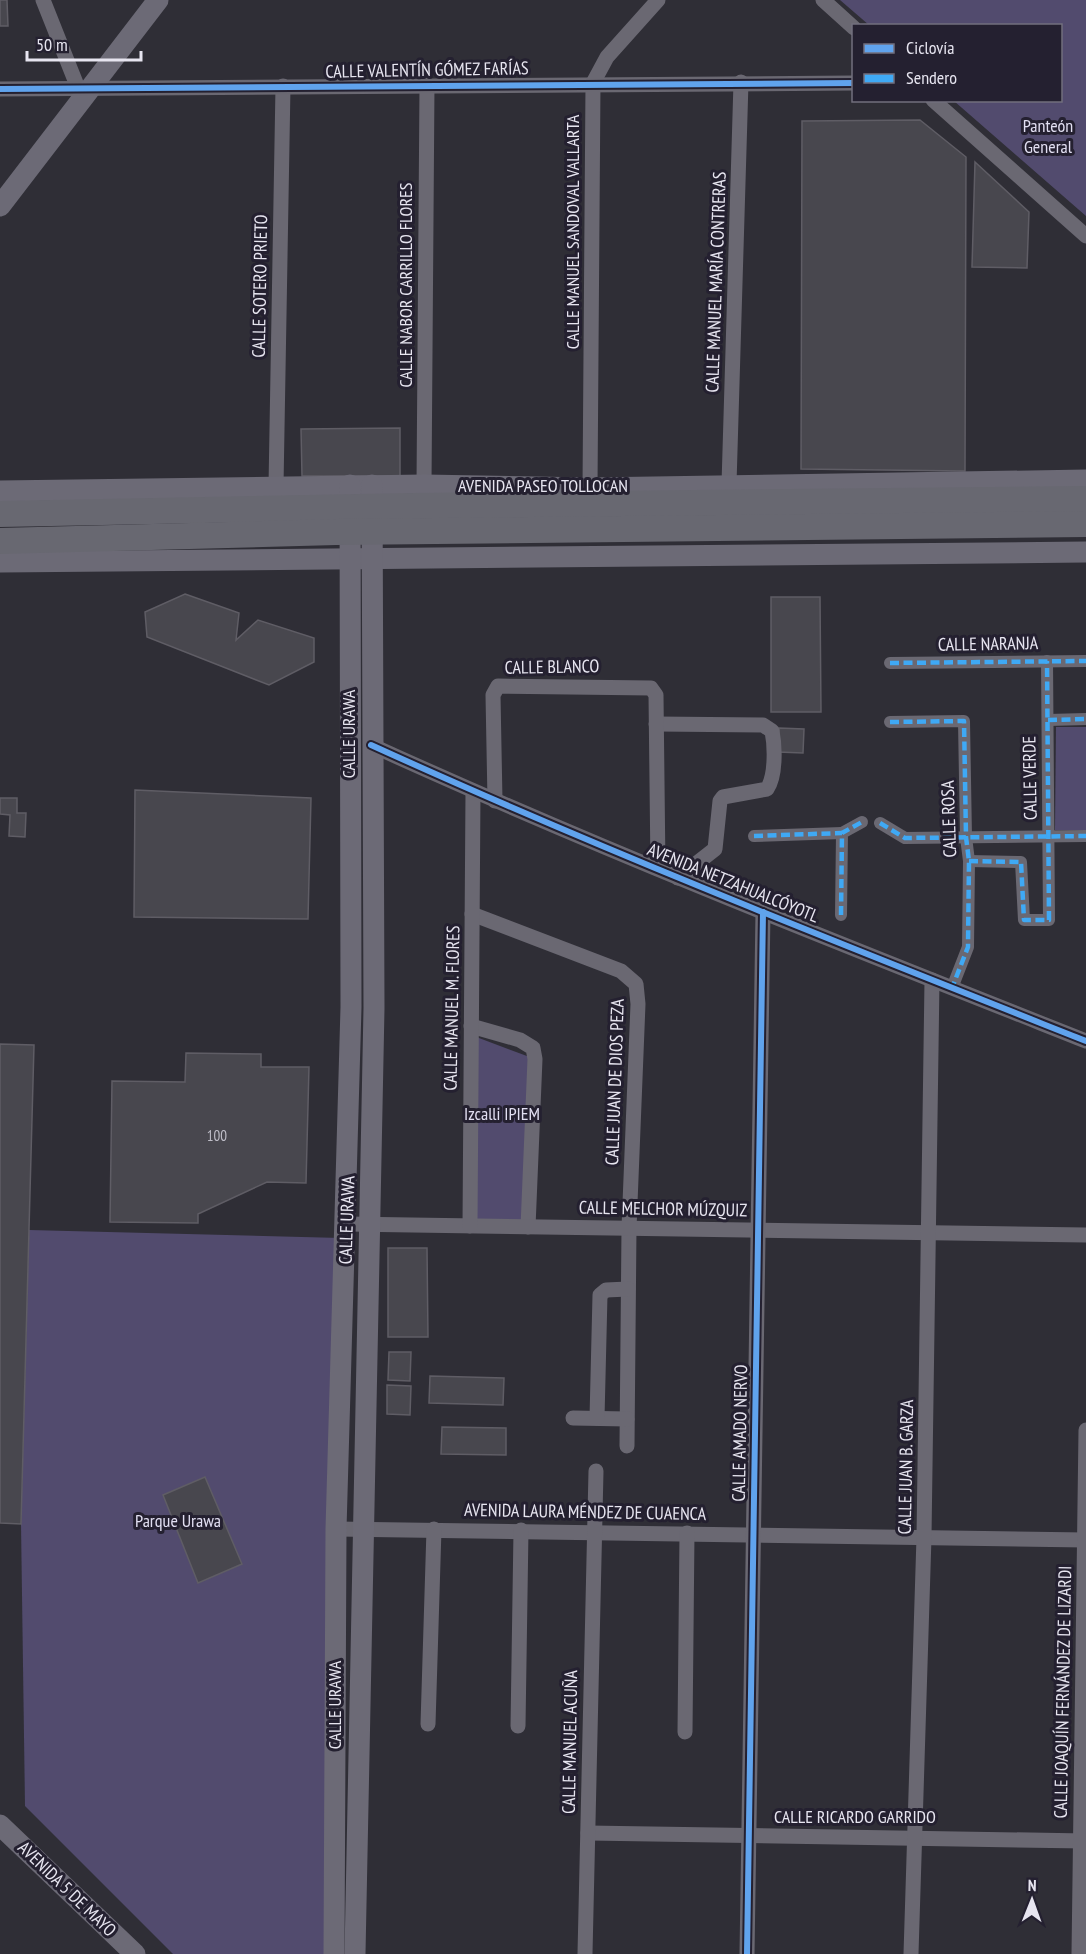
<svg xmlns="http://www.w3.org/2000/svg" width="1086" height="1954" font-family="'PT Sans Narrow',sans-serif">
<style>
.green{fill:#524b6e}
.building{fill:#48474e;stroke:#5f5d65;stroke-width:1.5}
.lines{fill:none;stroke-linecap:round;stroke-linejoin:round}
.pedestrian{stroke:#6a6872;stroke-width:12}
.minor{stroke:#6a6872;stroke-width:15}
.secondary{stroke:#6c6a76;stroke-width:21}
.trunk-bridge{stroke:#686871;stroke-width:26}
.quiet{stroke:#3fa9f5;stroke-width:4.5;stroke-dasharray:9 4.5;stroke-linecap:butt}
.cycleway-casing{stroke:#242030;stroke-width:10}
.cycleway{stroke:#60a3ed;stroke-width:6}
.labels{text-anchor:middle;stroke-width:6;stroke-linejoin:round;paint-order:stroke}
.number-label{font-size:15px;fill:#bfbec8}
.street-label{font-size:18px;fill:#e7e5f0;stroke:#242030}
.park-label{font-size:18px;fill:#e2dff2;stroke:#242030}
</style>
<rect width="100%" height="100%" fill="#2f2e36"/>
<!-- green -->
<g class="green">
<path d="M840,0H1086V216L954,101L1060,100V26L869,25Z"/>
<path d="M1056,727H1086V830H1055Z"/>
<path d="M471,1035L535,1059L528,1227L470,1226Z"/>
<path d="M29,1230L341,1238L326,1954H173L25,1806L21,1524Z"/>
</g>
<!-- building -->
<g class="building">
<path d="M0,0H7L8,26H0Z"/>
<path d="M920,120L966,157L965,471L801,469L802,121Z"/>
<path d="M975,162L1029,212L1027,268L972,267Z"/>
<path d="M400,428V476H302L301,429Z"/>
<path d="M185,594L239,613L236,640L258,620L314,638V662L269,685L147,637L145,612Z"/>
<path d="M771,597H820L821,712H771Z"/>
<path d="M779,728L804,729L803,753L778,752Z"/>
<path d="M135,790L311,798L308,919L134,917Z"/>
<path d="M0,798H17V813H26L25,837L9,836L10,815L0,814Z"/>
<path d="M0,1044L34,1045L21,1524L0,1523Z"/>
<path d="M186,1053L261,1054V1067H309L306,1183L267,1182L198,1214V1223L110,1222L112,1081L185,1082Z"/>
<path d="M388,1248H427L428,1337H388Z"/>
<path d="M389,1352H411L410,1381L388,1380Z"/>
<path d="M430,1376L504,1378L503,1405L429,1403Z"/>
<path d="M387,1385L411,1386L410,1415L387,1414Z"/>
<path d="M442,1427L506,1428V1455L441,1454Z"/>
<path d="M205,1477L242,1564L198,1583L163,1495Z"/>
</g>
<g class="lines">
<!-- pedestrian -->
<g class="pedestrian">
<path d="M890,663L1086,661"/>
<path d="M1048,720L1086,719"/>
<path d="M890,722L964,721L966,837L969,861L968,947L952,988"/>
<path d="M880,823L905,838L1086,836"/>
<path d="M754,836L842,833"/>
<path d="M969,861L1021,862L1024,920H1049L1047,661"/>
<path d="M841,915L842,833L862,822"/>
</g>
<!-- minor -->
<g class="minor">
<path d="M43,0L78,88"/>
<path d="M823,0L854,28"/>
<path d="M0,89L854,83"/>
<path d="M933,100L1086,236"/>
<path d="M729,484L741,82"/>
<path d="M424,485L427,85"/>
<path d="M276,486L283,86"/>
<path d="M590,488L593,83L607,57L658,0"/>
<path d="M656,724L763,725L772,731C775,746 776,776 767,789L723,797L720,801L715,849L678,878"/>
<path d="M371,745C606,852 846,946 1086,1041"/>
<path d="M495,801L493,695L498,686L651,688L656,695L658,869"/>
<path d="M472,914L621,971L636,984L638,1004L629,1228L627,1446"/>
<path d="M471,1026L520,1040L533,1048L535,1059L528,1227"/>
<path d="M347,1224L1086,1235"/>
<path d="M470,1226L473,791"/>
<path d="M573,1418L627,1419"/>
<path d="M597,1418L600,1295L606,1290L628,1289"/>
<path d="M336,1529L1086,1540"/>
<path d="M428,1724L434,1529"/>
<path d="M518,1726L521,1530"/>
<path d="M685,1732L687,1533"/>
<path d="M588,1833L1086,1841"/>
<path d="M585,1954L596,1471"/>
<path d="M747,1954L763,912"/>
<path d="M911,1954L924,1537L932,980"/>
<path d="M1079,1954L1086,1430"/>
</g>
<!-- secondary -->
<g class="secondary">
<path d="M0,206L158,0"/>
<path d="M0,491L424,485L590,488L1086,480"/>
<path d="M0,562L1086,552"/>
<path d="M0,1825L135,1954"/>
<path d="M334,1954L336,1529L351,1007L350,485"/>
<path d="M355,1954L374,1008L372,485"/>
</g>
<!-- trunk-bridge -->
<g class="trunk-bridge">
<path d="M0,514L413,506L1086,499"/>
<path d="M0,541L336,532L1086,524"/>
</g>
<!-- quiet -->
<g class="quiet">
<path d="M890,663L1086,661"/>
<path d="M1048,720L1086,719"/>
<path d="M890,722L964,721L966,837L969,861L968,947L952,988"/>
<path d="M880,823L905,838L1086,836"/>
<path d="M754,836L842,833"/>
<path d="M969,861L1021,862L1024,920H1049L1047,661"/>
<path d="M841,915L842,833L862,822"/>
</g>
<defs>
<g id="cycleway">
<path d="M0,89L854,83"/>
<path d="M371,745C606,852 846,946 1086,1041"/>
<path d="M747,1954L763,912"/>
</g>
</defs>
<!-- cycleway casing -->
<use href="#cycleway" class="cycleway-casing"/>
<!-- cycleway -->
<use href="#cycleway" class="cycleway"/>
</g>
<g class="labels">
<!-- number labels -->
<g class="number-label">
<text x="217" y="1141">100</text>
</g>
<!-- street labels -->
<g class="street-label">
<text transform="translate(427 70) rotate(-1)" y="6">CALLE VALENTÍN GÓMEZ FARÍAS</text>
<text transform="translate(573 232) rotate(-90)" y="6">CALLE MANUEL SANDOVAL VALLARTA</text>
<text transform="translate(716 282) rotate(-88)" y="6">CALLE MANUEL MARÍA CONTRERAS</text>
<text transform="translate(406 285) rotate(-90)" y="6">CALLE NABOR CARRILLO FLORES</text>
<text transform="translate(260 286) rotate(-89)" y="6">CALLE SOTERO PRIETO</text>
<text x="543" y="492">AVENIDA PASEO TOLLOCAN</text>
<text transform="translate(988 644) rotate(-1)" y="6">CALLE NARANJA</text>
<text transform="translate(552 667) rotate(-1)" y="6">CALLE BLANCO</text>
<text transform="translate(349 734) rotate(-90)" y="6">CALLE URAWA</text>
<text transform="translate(1030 778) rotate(-91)" y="6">CALLE VERDE</text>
<text transform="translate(949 819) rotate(-92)" y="6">CALLE ROSA</text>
<text transform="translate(733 883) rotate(22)" y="6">AVENIDA NETZAHUALCÓYOTL</text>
<text transform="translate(452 1008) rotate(-89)" y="6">CALLE MANUEL M. FLORES</text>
<text transform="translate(615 1082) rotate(-88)" y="6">CALLE JUAN DE DIOS PEZA</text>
<text transform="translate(663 1209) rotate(1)" y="6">CALLE MELCHOR MÚZQUIZ</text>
<text transform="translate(347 1220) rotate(-88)" y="6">CALLE URAWA</text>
<text transform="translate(740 1433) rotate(-89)" y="6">CALLE AMADO NERVO</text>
<text transform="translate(906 1467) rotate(-89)" y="6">CALLE JUAN B. GARZA</text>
<text transform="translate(585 1512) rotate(1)" y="6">AVENIDA LAURA MÉNDEZ DE CUAENCA</text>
<text transform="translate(1063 1692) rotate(-89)" y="6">CALLE JOAQUÍN FERNÁNDEZ DE LIZARDI</text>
<text transform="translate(335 1705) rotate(-90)" y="6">CALLE URAWA</text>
<text transform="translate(570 1742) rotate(-89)" y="6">CALLE MANUEL ACUÑA</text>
<text x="855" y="1823">CALLE RICARDO GARRIDO</text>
<text transform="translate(67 1889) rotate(44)" y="6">AVENIDA 5 DE MAYO</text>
</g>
<!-- park labels -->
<g class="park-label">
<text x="1048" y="132">Panteón<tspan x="1048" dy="21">General</tspan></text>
<text x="502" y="1120">Izcalli IPIEM</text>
<text x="178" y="1527">Parque Urawa</text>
</g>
</g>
<!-- legend -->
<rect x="852" y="24" width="210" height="78" fill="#242030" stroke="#726f7d" stroke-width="1.5"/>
<rect x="864" y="44" width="30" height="9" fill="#60a3ed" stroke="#726f7d" stroke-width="1.5"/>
<text x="906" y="54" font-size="18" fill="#e7e5f0">Ciclovía</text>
<rect x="864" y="74" width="30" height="9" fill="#3fa9f5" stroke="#726f7d" stroke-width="1.5"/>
<text x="906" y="84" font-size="18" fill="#e7e5f0">Sendero</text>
<!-- north arrow -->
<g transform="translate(1032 1900) rotate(1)" stroke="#242030" stroke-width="4.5" paint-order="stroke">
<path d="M0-4.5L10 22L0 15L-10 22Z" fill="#e7e5f0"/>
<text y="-9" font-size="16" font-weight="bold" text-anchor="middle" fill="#e7e5f0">N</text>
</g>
<!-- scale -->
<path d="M27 51v9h114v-9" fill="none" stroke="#e7e5f0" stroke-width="3"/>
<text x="36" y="51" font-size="18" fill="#e7e5f0" stroke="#242030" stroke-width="4.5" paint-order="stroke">50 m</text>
</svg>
